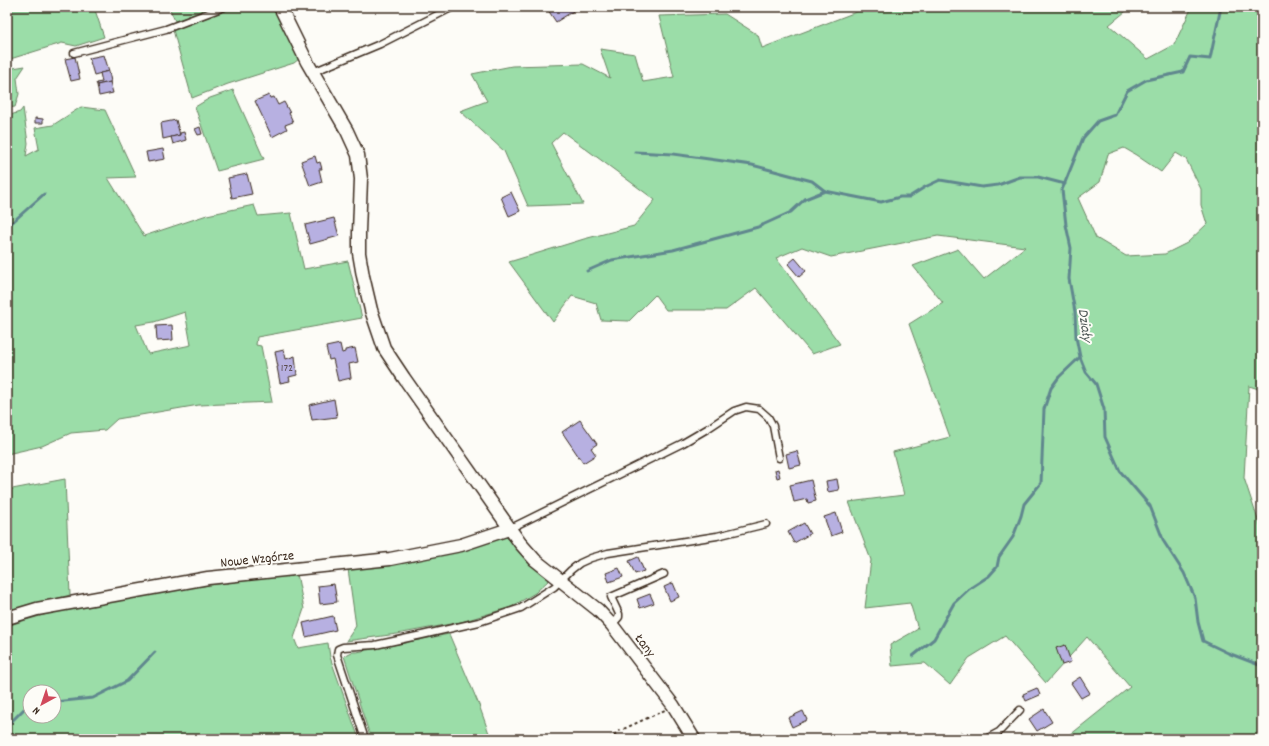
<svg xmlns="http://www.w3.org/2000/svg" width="1269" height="746" font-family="Dekko,sans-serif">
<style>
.green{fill:#9bdda8;stroke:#6b8463;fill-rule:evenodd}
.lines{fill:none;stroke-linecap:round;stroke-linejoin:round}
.stream{stroke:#60878e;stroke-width:3}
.building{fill:#b7b0e1;stroke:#3b2a1e}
.service-casing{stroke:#3b2a1e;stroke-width:9}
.minor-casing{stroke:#3b2a1e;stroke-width:15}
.path{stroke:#3b2a1e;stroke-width:2;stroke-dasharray:3 3;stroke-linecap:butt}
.service{stroke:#fdfcf7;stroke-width:6}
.minor{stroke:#fdfcf7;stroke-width:12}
.labels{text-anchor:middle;stroke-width:4;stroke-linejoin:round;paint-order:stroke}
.number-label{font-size:12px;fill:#5a4c4f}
.street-label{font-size:14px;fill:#3b2a1e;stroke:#fdfcf7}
.water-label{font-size:15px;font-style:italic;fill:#4e5856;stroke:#fdfcf7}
</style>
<rect width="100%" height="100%" fill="#fdfcf7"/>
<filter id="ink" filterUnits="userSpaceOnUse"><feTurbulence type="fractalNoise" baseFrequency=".025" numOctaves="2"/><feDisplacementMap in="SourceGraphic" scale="8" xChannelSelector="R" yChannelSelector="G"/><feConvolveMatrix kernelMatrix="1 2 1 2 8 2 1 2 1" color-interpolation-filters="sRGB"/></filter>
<g filter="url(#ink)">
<!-- green -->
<g class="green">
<path d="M7,7H94L104,37L76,46L62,43L7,60Z"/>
<path d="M169,7H214L175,21Z"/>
<path d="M235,7H274L299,59L294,63L228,84L192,98L173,30Z"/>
<path d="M869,7H1131L1109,25L1148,59L1174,45L1192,7H1262V390L1249,386L1244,478L1262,532V739H1065L1130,687L1087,637L1046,683L1005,636L969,658L950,685L925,663L892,666L890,645L918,629L910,603L865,608L871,560L849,502L904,495L893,452L950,437L909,324L943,303L913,266L958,249L984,279L1025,247L938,236L831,257L802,247L776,258L840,344L812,354L756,288L726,310H666L655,295L629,321L601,320L596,303L572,296L553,322L509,262L584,239L634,226L655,200L563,132L551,143L583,204L528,206L504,151L460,111L487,101L472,74L512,66L583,64L610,78L600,49L635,54L643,82L674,77L659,16L725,14L758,35L762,48ZM1124,148L1136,155L1161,172L1176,153L1186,159L1201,189V205L1207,224L1187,243L1165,254L1126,256L1096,238L1078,198L1100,182L1108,154Z"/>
<path d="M25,66L17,78L19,94L15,107L7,108V69Z"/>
<path d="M233,90L264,159L217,171L195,107L210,98Z"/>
<path d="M81,107L105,110L136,177L108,178L144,236L207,215L254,205L258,216L291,213L304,269L348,261L362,318L257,337L256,345L261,346L272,402L199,405L117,419L105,430L71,433L42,446L7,454V116L20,112L23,108L28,143L26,156L39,149L35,128L53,125ZM185,312L191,345L148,354L136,325L154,322Z"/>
<path d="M65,479L70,595L7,612V490Z"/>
<path d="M506,537L549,580L535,593L511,607L461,622L397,634L346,641L356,626L348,569L451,550Z"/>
<path d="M297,574L304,609L294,638L298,648L328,643L330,657L359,739H7V626C100,595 200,587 297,574ZM30,692H54V716H30Z"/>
<path d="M449,634L479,705L491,739H371L344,656L352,652H357Z"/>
</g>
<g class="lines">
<!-- stream -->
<g class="stream">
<path d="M1221,7L1210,59L1190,57L1183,72L1146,80L1127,91L1115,115L1098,121L1083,138L1062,190L1066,225L1071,248L1069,279L1075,312L1076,337L1080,357L1086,372L1096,384L1104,409L1105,437L1120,471L1150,506L1164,542L1184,573L1195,598L1198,622L1203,641L1228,653L1262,666"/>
<path d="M635,152L673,154L752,165L812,181L825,191"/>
<path d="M7,227L44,194"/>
<path d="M587,271L612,260L673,250L758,227L791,212L805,199L825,191L881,202L900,197H909L925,187L940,180L982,187L998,185L1020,177H1038L1065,184"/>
<path d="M913,656L934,639L954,603L969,589L989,576L997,567L999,557L1013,537L1021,516L1024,504L1041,483L1044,409L1051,388L1059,377L1080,357"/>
<path d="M54,702L93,698L127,681L155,652"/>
<path d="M7,726L24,709L30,707"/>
</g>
</g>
<!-- building -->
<g class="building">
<path d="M546,7H577L578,8L556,22Z"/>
<path d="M104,55L109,71L94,75L89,58Z"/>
<path d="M75,57L80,79L71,81L65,59Z"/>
<path d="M109,71L111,82L97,85L96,83L102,82L100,73Z"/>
<path d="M110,82L113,93L99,96L97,85Z"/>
<path d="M269,95L270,98L274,97L278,105L284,102L290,113H289L293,122L285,125L287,129L272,137L255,101Z"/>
<path d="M35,118L43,119V123H35Z"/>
<path d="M176,120L180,135L163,139L161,123Z"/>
<path d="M200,127L202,134L198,135L195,129Z"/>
<path d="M184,132L186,140L173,144L171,137L180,135V133Z"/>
<path d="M163,149L165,159L148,162L146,152Z"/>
<path d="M315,156L317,163L320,162L322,169H319L322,182L310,186L301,161Z"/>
<path d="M247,174L252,194L232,198L228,178Z"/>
<path d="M511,192L520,211L509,216L501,197Z"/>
<path d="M334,218L339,236L310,244L305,225Z"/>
<path d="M795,258L806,271L799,277L788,264Z"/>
<path d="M172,325L173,340L157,341L156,326Z"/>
<path d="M340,344L342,353L345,352V350L355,348L358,362L349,364L351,378L338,381L333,359L329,360L326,347Z"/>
<path d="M284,350L286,359L295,356L297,375L289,377L290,381L280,383L277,367H278L275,352Z"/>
<path d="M334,399L337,417L312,420L309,405Z"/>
<path d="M580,420L597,444L591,448L596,455L583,463L562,432Z"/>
<path d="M797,451L801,465L789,468L786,454Z"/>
<path d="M778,469L780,477L777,478L775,470Z"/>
<path d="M837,479L839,490L828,492L826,481Z"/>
<path d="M811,480L816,501L808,503L807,499L794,502L790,485Z"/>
<path d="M836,513L842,532L831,536L824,517Z"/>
<path d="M804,523L810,534L794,543L788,532Z"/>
<path d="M638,557L644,571L635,574L629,561Z"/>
<path d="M619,568L623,577L609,582L606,573Z"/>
<path d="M673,583L679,597L670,601L664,587Z"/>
<path d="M334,584L337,602L320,604L318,586Z"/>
<path d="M650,594L654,603L640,608L637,599Z"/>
<path d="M333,616L336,630L306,637L303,623Z"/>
<path d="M1065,645L1071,662L1062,665L1056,648Z"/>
<path d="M1080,677L1090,693L1081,698L1071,683Z"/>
<path d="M1037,688L1040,695L1026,701L1023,694Z"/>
<path d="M1044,709L1052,722L1037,731L1029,719Z"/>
<path d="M803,711L807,720L792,727L788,718Z"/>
<path d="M962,732L967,739H958L956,736Z"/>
</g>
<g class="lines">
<defs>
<g id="service">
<path d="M74,53L166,29L224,7"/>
<path d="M313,72L380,44L453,7"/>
<path d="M509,529L683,443L707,429L734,411L746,407L759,409L768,417L773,426L779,458"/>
<path d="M612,625L619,617V614L611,597L664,574"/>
<path d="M365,739L337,655L338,649L343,647L375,645L422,635L479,622L521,608L554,587L571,570L580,563L591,558L608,553L717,536L766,524"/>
<path d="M986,739L999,732L1020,710"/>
</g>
<g id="minor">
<path d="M280,7L307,62L347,131L358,155L361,179L359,232V253L363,276L371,310L384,348L404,378L520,543L535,560L598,610L612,625L673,705L694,739"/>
<path d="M7,618L37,609L208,578L390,559L461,545L509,529"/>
</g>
</defs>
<!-- service casing -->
<use href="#service" class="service-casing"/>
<!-- minor casing -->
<use href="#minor" class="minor-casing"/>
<!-- path -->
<g class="path">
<path d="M741,7L742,12"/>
<path d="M609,739L619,731L665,710"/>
</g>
<!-- service -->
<use href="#service" class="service"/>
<!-- minor -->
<use href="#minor" class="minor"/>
</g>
</g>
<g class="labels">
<!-- number labels -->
<g class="number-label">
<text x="287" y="371">172</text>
</g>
<!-- street labels -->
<g class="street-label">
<text transform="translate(257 558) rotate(-6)" y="5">Nowe Wzgórze</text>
<text transform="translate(646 645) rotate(54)" y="5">Łany</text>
</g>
<!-- water labels -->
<g class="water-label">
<text transform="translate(1086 325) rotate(82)" y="5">Działy</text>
</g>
</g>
<!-- margin -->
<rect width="1269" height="746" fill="none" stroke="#fdfcf7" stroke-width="24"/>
<rect x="12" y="12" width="1245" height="722" fill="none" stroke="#3b2a1e" stroke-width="1.5" filter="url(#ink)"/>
<!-- north arrow -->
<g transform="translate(42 704) rotate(220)"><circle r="19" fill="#fdfcf7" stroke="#afa8a0"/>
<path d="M0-3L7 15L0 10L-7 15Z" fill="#d1495b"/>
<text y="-6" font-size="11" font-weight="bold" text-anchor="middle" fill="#3b2a1e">N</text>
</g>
</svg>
